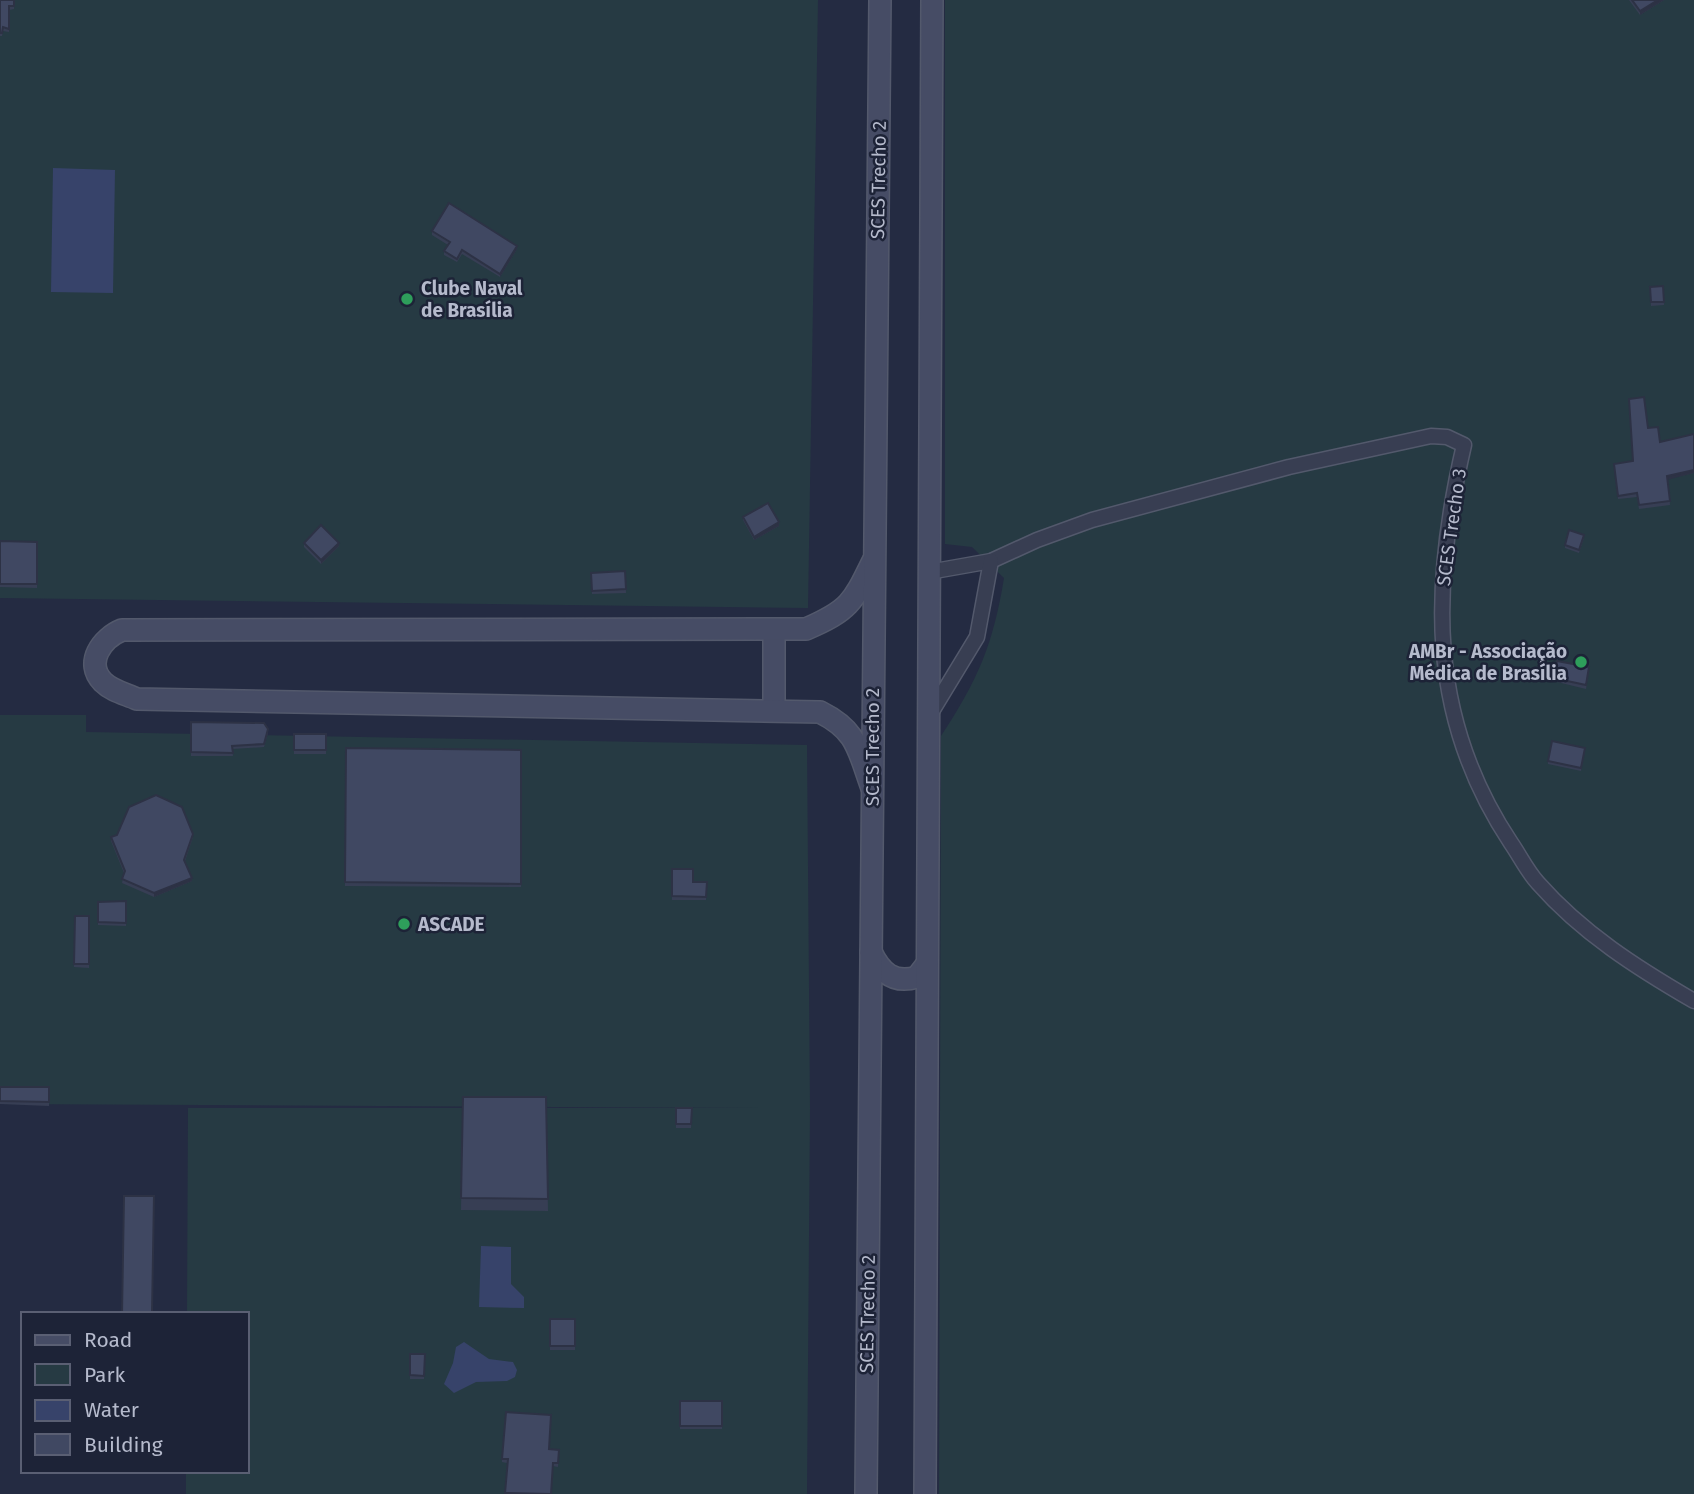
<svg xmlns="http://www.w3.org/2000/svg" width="1694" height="1494" font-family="'Fira Sans',sans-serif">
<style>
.green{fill:#263a43}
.water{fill:#37436a}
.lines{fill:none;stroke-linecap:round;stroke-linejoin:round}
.street-casing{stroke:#53596c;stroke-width:17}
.secondary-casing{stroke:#53596c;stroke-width:24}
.street{stroke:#383e52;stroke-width:14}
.secondary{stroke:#464c65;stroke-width:21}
.wall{fill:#373e54}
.shaded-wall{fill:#2d3245}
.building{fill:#404862;stroke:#2d3245;stroke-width:2}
.leisure-dot{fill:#2e9e5b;stroke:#1d2337;stroke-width:2.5}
.labels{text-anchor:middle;stroke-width:5;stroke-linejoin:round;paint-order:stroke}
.street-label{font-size:19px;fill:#b5bacc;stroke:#1d2337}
.poi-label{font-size:19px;font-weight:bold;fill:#b5bacc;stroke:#1d2337;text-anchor:start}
</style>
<rect width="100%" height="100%" fill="#242b42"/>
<!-- green -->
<g class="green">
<path d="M0,0H818L808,608L0,598Z"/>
<path d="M945,0H1694V1494H939L941,736C978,680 993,645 1004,578L972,547L945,544Z"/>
<path d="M0,715H86V732L807,745L810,1108L807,1494H186V1471H247V1314H187L188,1108H759L0,1104Z"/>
</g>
<!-- water -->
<g class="water">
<path d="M53,168L115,170L113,293L51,292Z"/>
<path d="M481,1246L511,1247V1284L524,1297V1308L479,1307Z"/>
<path d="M464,1342L489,1359L513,1362L517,1370L515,1377L507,1381L476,1382L454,1393L444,1384L453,1363L456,1347Z"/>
</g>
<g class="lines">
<defs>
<g id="street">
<path d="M929,572L991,561L1037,540L1092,520L1289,467L1431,436L1447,437L1464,445C1431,587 1427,717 1511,843C1520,856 1527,871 1538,883C1582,933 1637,968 1694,1001"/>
<path d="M929,716L977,637L991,561"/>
</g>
<g id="secondary">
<path d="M774,710V631"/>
<path d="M872,788C858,750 858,731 820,712L137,699C126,694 112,691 103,682C84,663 102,638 122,630L806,629C850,610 853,602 873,561"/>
<path d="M871,952C881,973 894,984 917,977L927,964"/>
<path d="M866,1494L880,0"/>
<path d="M925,1494L932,0"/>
</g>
</defs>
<!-- street casing -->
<use href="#street" class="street-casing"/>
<!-- secondary casing -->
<use href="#secondary" class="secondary-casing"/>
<!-- street -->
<use href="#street" class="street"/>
<!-- secondary -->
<use href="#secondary" class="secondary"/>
</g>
<!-- wall -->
<g class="wall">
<path d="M0,0H14V9L9,10V32L3,31L2,36H0Z"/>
<path d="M1629,0H1664L1640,15Z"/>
<path d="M432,231L517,249L500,277L462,254L457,262L444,255V251L448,245L432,235Z"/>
<path d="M1663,286L1664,305L1651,306L1650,287Z"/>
<path d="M1648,428L1660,442L1694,434V473L1668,479L1670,505L1639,509L1637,497L1618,499L1614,467L1633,461Z"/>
<path d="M743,517L779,526L754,540L743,520Z"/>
<path d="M1584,538L1579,553L1565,548V545Z"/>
<path d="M0,541L37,542V588L0,587Z"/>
<path d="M304,543L339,546L321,564L304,547Z"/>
<path d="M625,571L626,593L592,594L591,573Z"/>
<path d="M1589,670L1586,689L1553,681V678Z"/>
<path d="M191,722L268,733L264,747L232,749L233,756H191Z"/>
<rect x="294" y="734" width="32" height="20"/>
<path d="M346,748L521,750V887L345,886Z"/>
<path d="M1585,751L1581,771L1548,764V761Z"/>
<path d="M111,837H193L185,861L192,881L154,897L122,883L124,873L111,841Z"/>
<path d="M672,869L693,882H707L706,900H672Z"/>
<path d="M126,901V926L98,925V902Z"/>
<path d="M75,916H89V968L74,967Z"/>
<path d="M0,1087H49V1106L0,1104Z"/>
<path d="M463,1097H546L548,1211L461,1210Z"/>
<path d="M676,1108H692L691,1128H676Z"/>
<rect x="550" y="1319" width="25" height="31"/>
<path d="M410,1354H425L424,1379H410Z"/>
<rect x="680" y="1401" width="42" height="28"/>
<path d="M549,1449L559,1450L558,1467L553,1466L551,1494H505L507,1463L502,1462V1459Z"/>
</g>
<!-- shaded-wall -->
<g class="shaded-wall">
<path d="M1658,0H1664L1640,15V11Z"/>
<path d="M517,246V249L500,277V274Z"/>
<path d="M1694,470V473L1667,480V476Z"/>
<path d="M779,522V526L754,540V537Z"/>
<path d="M339,543V546L321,564V560Z"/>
<path d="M192,878V881L154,897V893Z"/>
</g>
<!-- building -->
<g class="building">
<path d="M0,0H14V6H9V29L3,27L2,33H0Z"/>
<path d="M1632,0H1658L1640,11Z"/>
<path d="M449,203L517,246L500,274L462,250L457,259L444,251L450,242L432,231Z"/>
<path d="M1663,286L1664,302H1651L1650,287Z"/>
<path d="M1644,397L1648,428L1658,427L1660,442L1694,434V470L1667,476L1670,501L1639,505L1637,493L1618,496L1614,464L1633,461L1629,399Z"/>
<path d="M768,503L779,522L754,537L743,517Z"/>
<path d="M321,525L339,543L321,560L304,543Z"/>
<path d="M1569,530L1584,535L1579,550L1565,545Z"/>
<path d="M0,541L37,542V584H0Z"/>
<path d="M625,571L626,589L592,591L591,573Z"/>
<path d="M1557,661L1589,667L1586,685L1553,678Z"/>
<path d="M191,722L264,723L268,729L264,744L232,746L233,753L191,752Z"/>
<rect x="294" y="734" width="32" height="16"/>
<path d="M1552,741L1585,748L1581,768L1548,761Z"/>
<path d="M346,748L521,750V884L345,882Z"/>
<path d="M156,795L182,807L193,834L184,860L192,878L154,893L122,879L125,871L111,837L117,835L129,807Z"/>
<path d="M672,869H693V882H707L706,897L672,896Z"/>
<path d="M126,901V923L98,922V902Z"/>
<path d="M75,916H89V964H74Z"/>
<path d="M0,1087H49V1102L0,1101Z"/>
<path d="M463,1097H546L548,1199L461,1198Z"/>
<path d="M676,1108H692L691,1124H676Z"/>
<path d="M124,1196H154L152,1314H122Z"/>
<rect x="550" y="1319" width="25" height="27"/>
<path d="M410,1354H425L424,1376L410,1375Z"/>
<rect x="680" y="1401" width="42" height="25"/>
<path d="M506,1412L551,1415L549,1449L559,1450L558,1463H553L551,1494L505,1493L508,1459H502Z"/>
</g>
<!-- markers -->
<g class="leisure-dot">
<circle cx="407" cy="299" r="7"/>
<circle cx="1581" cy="662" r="7"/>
<circle cx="404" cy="924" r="7"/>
</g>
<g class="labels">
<!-- street labels -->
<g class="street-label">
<text transform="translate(878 180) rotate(-89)" y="7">SCES Trecho 2</text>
<text transform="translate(1451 527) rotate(-82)" y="7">SCES Trecho 3</text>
<text transform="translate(872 747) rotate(-90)" y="7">SCES Trecho 2</text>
<text transform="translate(867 1314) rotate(-89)" y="7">SCES Trecho 2</text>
</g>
<!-- poi labels -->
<g class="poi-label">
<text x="421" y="295">Clube Naval<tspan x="421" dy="22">de Brasília</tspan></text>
<text x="1567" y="658" text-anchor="end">AMBr - Associação<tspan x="1567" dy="22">Médica de Brasília</tspan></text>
<text x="418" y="931">ASCADE</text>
</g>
</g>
<!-- legend -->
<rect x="21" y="1312" width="228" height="161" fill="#1d2337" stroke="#5a5f73" stroke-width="2"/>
<rect x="35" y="1335" width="35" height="10" fill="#464c65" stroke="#5a5f73" stroke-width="2"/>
<text x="84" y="1347" font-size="21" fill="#b5bacc">Road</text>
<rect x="35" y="1364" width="35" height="21" fill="#263a43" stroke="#5a5f73" stroke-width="2"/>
<text x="84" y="1382" font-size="21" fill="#b5bacc">Park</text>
<rect x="35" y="1400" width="35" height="21" fill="#37436a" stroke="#5a5f73" stroke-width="2"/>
<text x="84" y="1417" font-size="21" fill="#b5bacc">Water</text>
<rect x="35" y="1434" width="35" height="21" fill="#404862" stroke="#5a5f73" stroke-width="2"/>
<text x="84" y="1452" font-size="21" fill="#b5bacc">Building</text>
</svg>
